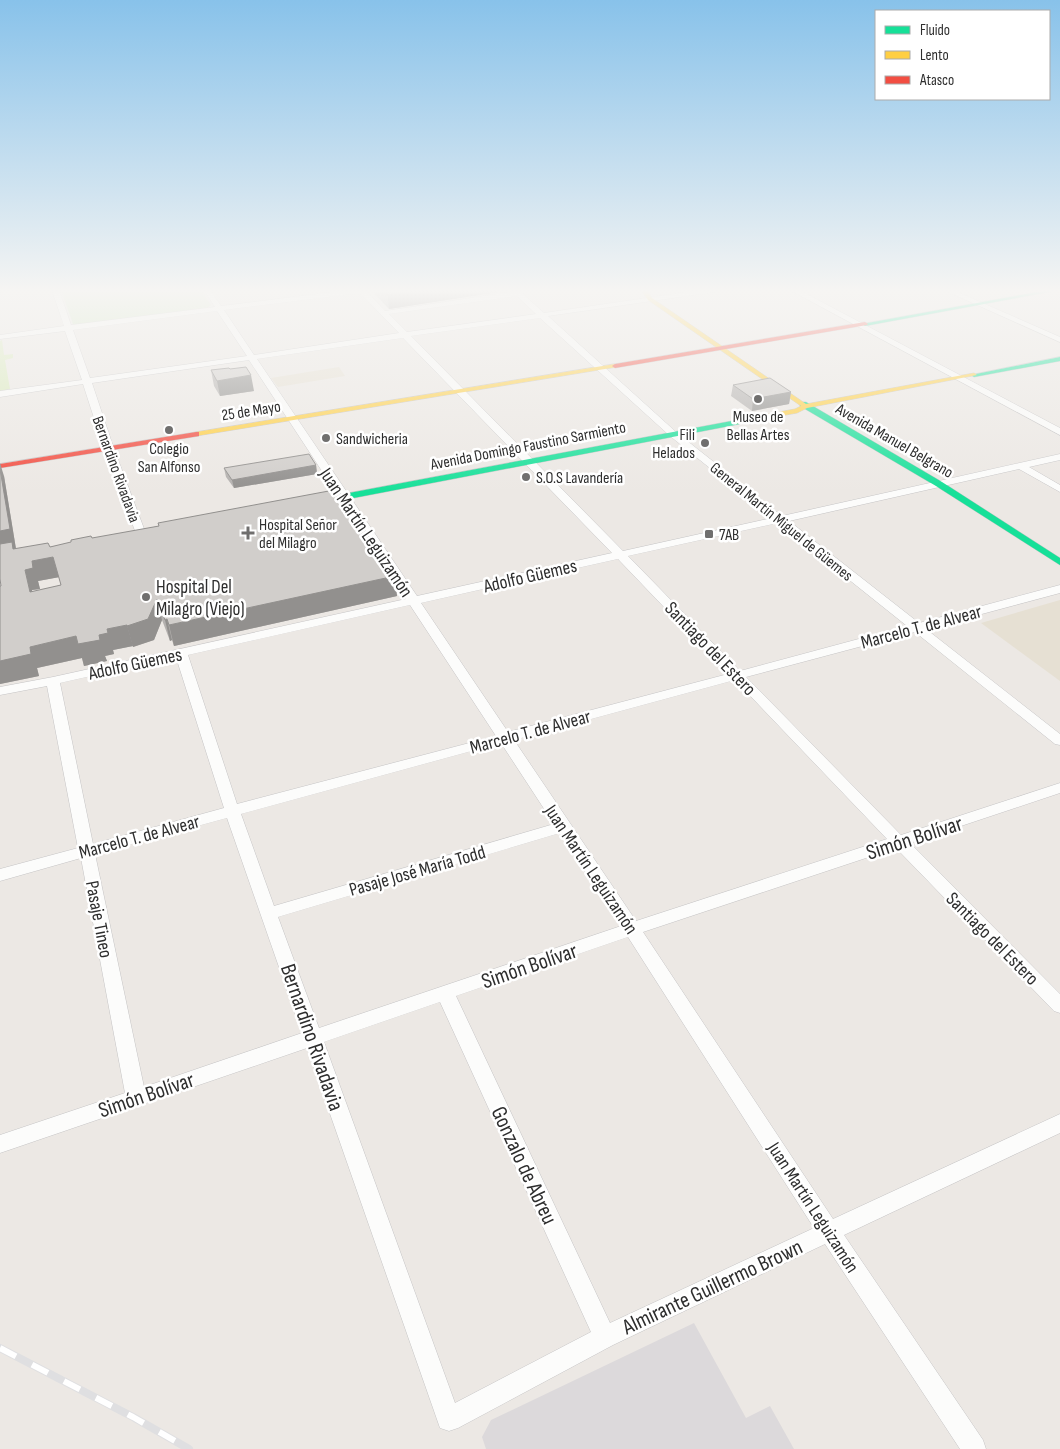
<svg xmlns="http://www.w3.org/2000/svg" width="1060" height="1449" font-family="'Sofia Sans Condensed',sans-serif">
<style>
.industrial{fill:#dcd9db}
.education{fill:#e6e0d3}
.green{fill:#cee6be}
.pitch{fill:#d9eabb}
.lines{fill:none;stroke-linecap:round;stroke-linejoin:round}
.street-casing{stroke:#c5c4c5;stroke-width:1}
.fast-casing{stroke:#c5c4c5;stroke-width:1}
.slow-casing{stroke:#c5c4c5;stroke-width:1}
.jam-casing{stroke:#c5c4c5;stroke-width:1}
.street{fill:#fcfcfb;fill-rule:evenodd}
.fast{fill:#16e098;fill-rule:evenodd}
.slow{fill:#ffcf43;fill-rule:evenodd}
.jam{fill:#f24e42;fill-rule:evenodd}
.rail-casing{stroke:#dfdfe1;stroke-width:8}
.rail{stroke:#fff;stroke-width:6;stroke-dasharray:18;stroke-linecap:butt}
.wall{fill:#b4b1af;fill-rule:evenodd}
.shaded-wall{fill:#92908e}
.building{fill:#d1cecb;stroke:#92908e;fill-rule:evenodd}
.poi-dot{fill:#706f6e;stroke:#fff;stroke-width:2}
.labels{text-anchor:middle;stroke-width:5;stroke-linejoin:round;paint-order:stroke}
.far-street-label{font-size:16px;fill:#2e2e2e;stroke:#fff}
.far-poi-label{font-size:16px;fill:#2e2e2e;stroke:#fff;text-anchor:start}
.street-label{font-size:19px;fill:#2e2e2e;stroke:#fff}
.poi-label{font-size:19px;fill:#2e2e2e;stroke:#fff;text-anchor:start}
.near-street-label{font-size:22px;fill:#2e2e2e;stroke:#fff}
</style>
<rect width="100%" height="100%" fill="#ece8e4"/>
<!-- industrial -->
<path class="industrial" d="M694,1323L746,1418L770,1406L794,1449H486L482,1437L491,1420Z"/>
<!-- education -->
<g class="education">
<path d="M339,367L345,376L278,387L271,378Z"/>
<path d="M1060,600V681L981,623Z"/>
</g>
<!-- green -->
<path class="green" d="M61,290H201L211,305L206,309L80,325L73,324Z"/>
<!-- pitch -->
<path class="pitch" d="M2,340L4,355L13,354V358L5,360L10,389L0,391V341Z"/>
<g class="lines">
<defs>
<g id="street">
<path d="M52,290H59L71,325L215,307L204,290H210L221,306L349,290H367V292L385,311L524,290L523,294L544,313L701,290H717L714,292L548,316L676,432L782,516L1060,454V460L1029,467L1060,485V492L1019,469L789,521L919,623L1060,585V593L926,629L1060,734V745L1055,744L915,632L746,677L901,835L1060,783V793L910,843L1060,994V1013L1054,1011L896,848L643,932L833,1219L1060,1114V1133L844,1235L983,1440L986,1449H960L825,1244L613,1345L458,1428L449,1431L440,1428L307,1048L0,1153V1135L125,1093L81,858L0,881V869L78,848L47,686L0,695V687L53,677L406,599L249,360L92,383L114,449L146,534L141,537L137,536L104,449L83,384L0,397V391L82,380L65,331L0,339V335L64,326ZM360,293L399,333L254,355L224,310ZM517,296L536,314L407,332L389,314ZM217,311L247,356L90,378L73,330ZM540,318L670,436L772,518L623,551L411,336ZM403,338L612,553L417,596L257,359ZM778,523L907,626L740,671L628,556ZM618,559L728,674L508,732L421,603ZM410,605L496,736L237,804L188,655ZM176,657L224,808L93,844L60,683ZM735,680L887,839L636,921L514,740ZM501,743L554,824L274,906L241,814ZM227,818L302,1033L144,1087L95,854ZM560,833L621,926L319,1028L278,917ZM628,937L814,1228L610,1323L456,996ZM440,1002L591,1332L455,1403L324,1042Z"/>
<path d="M790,290H799L1060,428V435Z"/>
<path d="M944,290H953L1060,337V342Z"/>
</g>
<g id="fast">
<path d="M1048,290H1060L865,326L862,324Z"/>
<path d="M1060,357V361L974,377L971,375Z"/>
<path d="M800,402H806L942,482L1060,558V565L936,486L800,406Z"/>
<path d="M737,420H740V424L317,505L313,502L317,499Z"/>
</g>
<g id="slow">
<path d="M0,290H8L0,292Z"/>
<path d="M641,290H647L652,298L806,404L974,373L977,375L807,408L797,413L734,424V420L795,409L801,406L648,300Z"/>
<path d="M615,364L618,366L617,367L196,436L192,434L196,432Z"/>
</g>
<g id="jam">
<path d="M865,322L868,324L867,325L615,368L612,366L615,364Z"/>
<path d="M196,432H199V436L0,468V464Z"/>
</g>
</defs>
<!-- street casing -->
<use href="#street" class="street-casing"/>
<!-- fast casing -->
<use href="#fast" class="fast-casing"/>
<!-- slow casing -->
<use href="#slow" class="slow-casing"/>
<!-- jam casing -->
<use href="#jam" class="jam-casing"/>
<!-- street -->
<use href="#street" class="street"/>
<!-- fast -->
<use href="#fast" class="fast"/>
<!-- slow -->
<use href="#slow" class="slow"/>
<!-- jam -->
<use href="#jam" class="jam"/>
<defs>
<path id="rail" d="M0,1348L133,1417L189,1449"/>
</defs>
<!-- rail casing -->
<use href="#rail" class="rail-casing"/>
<!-- rail -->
<use href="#rail" class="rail"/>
</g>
<!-- wall -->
<g class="wall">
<path d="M372,290H510L389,309L372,291Z"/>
<path d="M211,370L254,391L220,396L214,386Z"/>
<path d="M733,385L791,392L789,404L752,411L731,396Z"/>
<path d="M316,465L317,474L234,488L226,477L224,468Z"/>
<path d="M4,476L16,549L50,547L159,526L158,523L395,576L397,596L174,646L172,640L170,641L162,620L154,640L133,647V646L113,650L114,654L105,656L107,661L84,666L82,658L37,668L39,676L0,684ZM59,577L61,585L32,592V590L40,589L38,581Z"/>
</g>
<!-- shaded-wall -->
<g class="shaded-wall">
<path d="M420,290H510L389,309L388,295Z"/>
<path d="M251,375L254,391L220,396L217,381Z"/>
<path d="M791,392L789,404L752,411L753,399Z"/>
<path d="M0,463L4,476L16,549L0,552Z"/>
<path d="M316,465L317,474L234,488L232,480Z"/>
<path d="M53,557L60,577L38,581L40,589L32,590L37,613L30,592L25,570L32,561Z"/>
<path d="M395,576L397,596L174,646L169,625Z"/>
<path d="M157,599L162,620L154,640L133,647L127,626Z"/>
<path d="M167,619L172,640L170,641L165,620Z"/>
<path d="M127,625L133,646L113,650L114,654L105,656L107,661L84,666L82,658L37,668L39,676L0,684V661L30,647L76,636L99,635L107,629Z"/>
</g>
<!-- building -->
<g class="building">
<path d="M383,290H420L388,295Z"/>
<path d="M246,367L251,375L217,381L211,370L229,368L230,369Z"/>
<path d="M770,378L791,392L753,399L733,385Z"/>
<path d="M309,454L316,465L232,480L224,468Z"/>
<path d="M0,469L10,529L0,531Z"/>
<path d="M334,490L339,491L395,576L169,625L167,619L165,620L157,599L148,619L127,626V625L107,629L108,633L99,635L100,640L78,644L76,636L30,647L31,654L0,661V586H1L0,579V544L12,542L13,549L48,543L50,547L71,542V540L91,536L92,538L159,526L158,523ZM53,557L61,585L30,592L25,570L33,568L32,561Z"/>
</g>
<!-- sky -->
<linearGradient id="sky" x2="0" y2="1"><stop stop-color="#88c2ea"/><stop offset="0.59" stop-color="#f6f5f3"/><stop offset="1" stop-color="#f6f5f3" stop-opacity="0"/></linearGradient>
<rect width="1060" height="493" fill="url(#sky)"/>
<!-- markers -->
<g class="poi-dot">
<circle cx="758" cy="399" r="5"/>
<circle cx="169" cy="430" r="5"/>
<circle cx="326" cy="438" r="5"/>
<circle cx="705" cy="443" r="5"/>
<circle cx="526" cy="477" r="5"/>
<path d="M245.5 525.5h5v5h5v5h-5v5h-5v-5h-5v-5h5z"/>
<rect x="704" y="529" width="10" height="10" rx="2.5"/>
<circle cx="146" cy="597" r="5"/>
</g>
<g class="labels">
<!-- far-street labels -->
<g class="far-street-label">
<text transform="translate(251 410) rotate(-9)" y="6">25 de Mayo</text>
<text transform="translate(895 440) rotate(30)" y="6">Avenida Manuel Belgrano</text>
<text transform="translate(528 445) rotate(-11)" y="6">Avenida Domingo Faustino Sarmiento</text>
<text transform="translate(117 469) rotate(70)" y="6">Bernardino Rivadavia</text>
<text transform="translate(782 521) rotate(39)" y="6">General Martín Miguel de Güemes</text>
</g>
<!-- far-poi labels -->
<g class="far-poi-label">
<text x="758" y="422" text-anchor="middle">Museo de<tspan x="758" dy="18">Bellas Artes</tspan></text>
<text x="695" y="440" text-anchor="end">Fili<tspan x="695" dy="18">Helados</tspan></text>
<text x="336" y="444">Sandwicheria</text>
<text x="169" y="454" text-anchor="middle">Colegio<tspan x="169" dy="18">San Alfonso</tspan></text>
<text x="536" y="483">S.O.S Lavandería</text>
<text x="259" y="530">Hospital Señor<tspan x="259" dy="18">del Milagro</tspan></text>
<text x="719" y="540">7AB</text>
</g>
<!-- street labels -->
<g class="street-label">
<text transform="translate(367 532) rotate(56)" y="7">Juan Martín Leguizamón</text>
<text transform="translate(530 575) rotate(-13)" y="7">Adolfo Güemes</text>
<text transform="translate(921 626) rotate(-15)" y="7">Marcelo T. de Alvear</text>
<text transform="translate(711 648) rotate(46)" y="7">Santiago del Estero</text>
<text transform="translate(135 663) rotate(-12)" y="7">Adolfo Güemes</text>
<text transform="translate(530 731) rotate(-15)" y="7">Marcelo T. de Alvear</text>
<text transform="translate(139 836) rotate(-15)" y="7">Marcelo T. de Alvear</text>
<text transform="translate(592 869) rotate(56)" y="7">Juan Martín Leguizamón</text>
<text transform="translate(417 870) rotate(-16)" y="7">Pasaje José María Todd</text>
<text transform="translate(100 919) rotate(79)" y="7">Pasaje Tineo</text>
<text transform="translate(993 938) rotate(45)" y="7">Santiago del Estero</text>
<text transform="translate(814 1207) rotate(57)" y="7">Juan Martín Leguizamón</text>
</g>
<!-- poi labels -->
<g class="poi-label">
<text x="156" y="593">Hospital Del<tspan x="156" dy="22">Milagro (Viejo)</tspan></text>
</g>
<!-- near-street labels -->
<g class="near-street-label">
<text transform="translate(914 837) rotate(-18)" y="8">Simón Bolívar</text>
<text transform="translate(529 965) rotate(-19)" y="8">Simón Bolívar</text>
<text transform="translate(313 1037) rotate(71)" y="8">Bernardino Rivadavia</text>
<text transform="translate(146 1094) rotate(-19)" y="8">Simón Bolívar</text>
<text transform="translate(525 1165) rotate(65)" y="8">Gonzalo de Abreu</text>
<text transform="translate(712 1286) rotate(-25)" y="8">Almirante Guillermo Brown</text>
</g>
</g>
<!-- legend -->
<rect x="875" y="10" width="175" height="90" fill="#ffffff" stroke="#ababab"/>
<rect x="885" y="26" width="25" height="8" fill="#16e098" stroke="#ababab"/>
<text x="920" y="35" font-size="15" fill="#2e2e2e">Fluido</text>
<rect x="885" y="51" width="25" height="8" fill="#ffcf43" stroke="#ababab"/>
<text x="920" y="60" font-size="15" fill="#2e2e2e">Lento</text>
<rect x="885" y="76" width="25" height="8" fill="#f24e42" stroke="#ababab"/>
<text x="920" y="85" font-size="15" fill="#2e2e2e">Atasco</text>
</svg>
